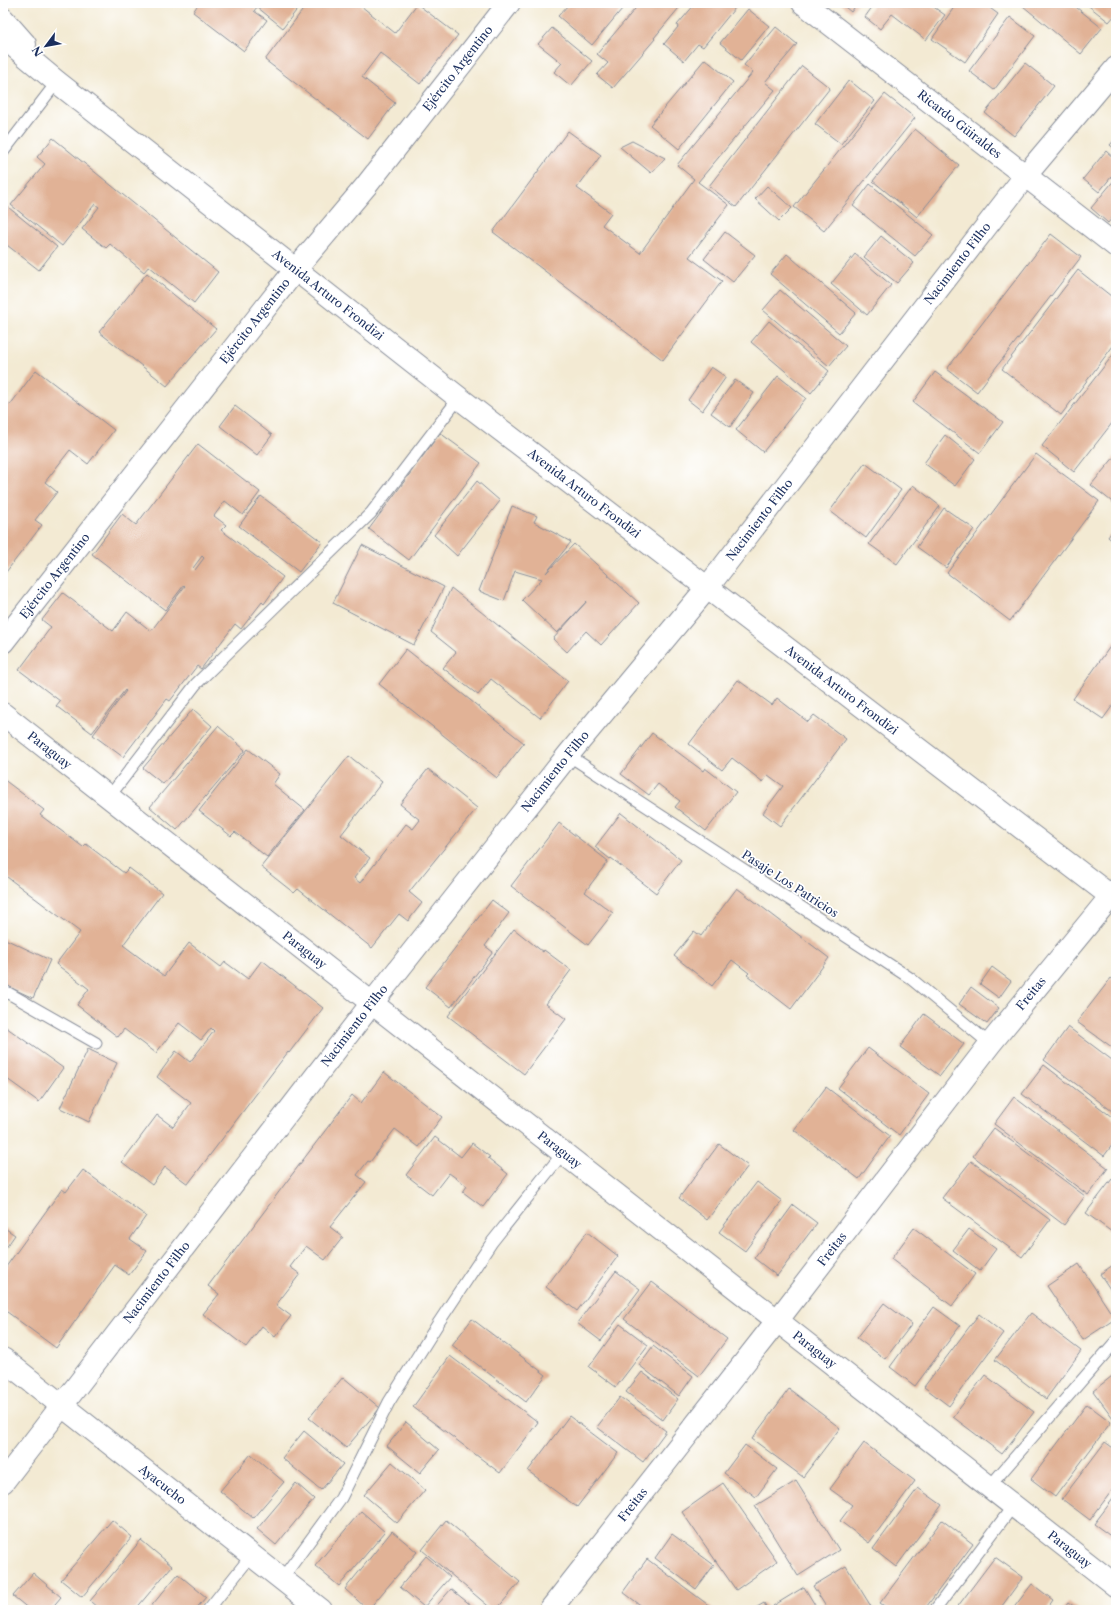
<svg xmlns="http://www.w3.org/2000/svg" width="1119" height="1613" font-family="'Libre Caslon Text',serif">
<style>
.building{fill:#e1b296;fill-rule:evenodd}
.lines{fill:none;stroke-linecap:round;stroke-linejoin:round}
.service-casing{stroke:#878c98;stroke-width:13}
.minor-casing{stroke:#878c98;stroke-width:24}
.secondary-casing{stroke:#878c98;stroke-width:24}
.service{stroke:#fff;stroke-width:11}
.minor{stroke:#fff;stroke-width:22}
.secondary{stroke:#fff;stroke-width:22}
.labels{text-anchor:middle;stroke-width:3.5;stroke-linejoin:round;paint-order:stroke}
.street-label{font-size:12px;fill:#1b2f5e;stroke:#fff}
</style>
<rect width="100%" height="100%" fill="#fff"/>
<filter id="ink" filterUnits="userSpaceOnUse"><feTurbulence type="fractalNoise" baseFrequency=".025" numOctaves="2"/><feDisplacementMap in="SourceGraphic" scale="8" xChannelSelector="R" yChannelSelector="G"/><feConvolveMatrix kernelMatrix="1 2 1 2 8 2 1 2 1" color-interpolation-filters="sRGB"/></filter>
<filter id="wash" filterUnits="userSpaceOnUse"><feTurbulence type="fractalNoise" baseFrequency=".012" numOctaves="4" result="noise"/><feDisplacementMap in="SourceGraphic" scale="16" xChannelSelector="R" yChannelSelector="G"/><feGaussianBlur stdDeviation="0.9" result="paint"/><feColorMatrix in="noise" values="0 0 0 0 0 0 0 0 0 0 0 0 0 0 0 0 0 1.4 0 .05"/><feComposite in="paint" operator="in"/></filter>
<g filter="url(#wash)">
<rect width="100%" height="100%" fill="#f3ead3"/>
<g id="blocks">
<!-- building -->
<g class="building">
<path d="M199,3H302L283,28L257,7L254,11L267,20L244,51L193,12Z"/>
<path d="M308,3H363L361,6L395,33L417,4L458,35L420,84L380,53L362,77L395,103L368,139L265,60Z"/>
<path d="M570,3H627L592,45L558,16Z"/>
<path d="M640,3H683L654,38L655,39L613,88L597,75L608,63L597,54Z"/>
<path d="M696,3H706L711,7L715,3H739L703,47L698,44L684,61L664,44L678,27L677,25Z"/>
<path d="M840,3H858L851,12Z"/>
<path d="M875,3H928L945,15L926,40L892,14L880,29L865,17Z"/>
<path d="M957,3H983L998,14L965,62L932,39Z"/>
<path d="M1026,3H1071L1102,28L1081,54L1023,6Z"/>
<path d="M1085,3H1116V14L1109,22Z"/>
<path d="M748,9L769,26L741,60L720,43Z"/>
<path d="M1010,17L1035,36L994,90L969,71Z"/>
<path d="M776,27L797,44L765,82L775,90L698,182L729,205L689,257L722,281L663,360L493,232L568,131L601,155L577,188L611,213L602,225L640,253L694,179L677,165L753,72L744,65Z"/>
<path d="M552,28L592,61L571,86L554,72L562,63L538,44Z"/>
<path d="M705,59L733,82L679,149L650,125Z"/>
<path d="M1025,63L1054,86L1014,136L985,113Z"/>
<path d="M802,66L830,88L736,207L709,186Z"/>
<path d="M849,80L875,101L841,144L815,124Z"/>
<path d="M885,94L915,118L824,231L794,207Z"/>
<path d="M915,129L959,165L917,217L873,181Z"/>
<path d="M53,138L218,272L194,303L149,266L144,272L110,244L106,248L82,229L99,207L95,204L62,246L11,205L45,164L37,157Z"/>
<path d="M1116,138V150L1110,145Z"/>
<path d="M632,141L665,158L651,173L620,147Z"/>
<path d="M1106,151L1116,160V171L1099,192L1083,179Z"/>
<path d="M1116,178V213L1108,223L1091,208Z"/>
<path d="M870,184L933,235L915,256L853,206Z"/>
<path d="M767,186L792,208L779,221L755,199Z"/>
<path d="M3,203L57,247L39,270L3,242Z"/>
<path d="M725,232L755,255L733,282L704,259Z"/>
<path d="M1051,234L1081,257L977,392L947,369Z"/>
<path d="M881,236L914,263L897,283L864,257Z"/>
<path d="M787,254L856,313L839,333L770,274Z"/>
<path d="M855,254L891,285L867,315L831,284Z"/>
<path d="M1078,270L1116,300V342L1061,415L1002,369Z"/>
<path d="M147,273L216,329L167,386L99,332Z"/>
<path d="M780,290L846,346L829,366L763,310Z"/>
<path d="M769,321L829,371L811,393L751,342Z"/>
<path d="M1116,351V418L1074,472L1042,446Z"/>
<path d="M711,367L726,377L702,411L688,400Z"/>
<path d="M36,370L114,430L88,464L70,450L45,482L57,492L35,520L42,525L3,576V399L10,405Z"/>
<path d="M935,372L1003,422L980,453L913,402Z"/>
<path d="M778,376L806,398L763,452L736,430Z"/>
<path d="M735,380L754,393L730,427L711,413Z"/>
<path d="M235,406L272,435L257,455L220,426Z"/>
<path d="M440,433L481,463L409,560L369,529Z"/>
<path d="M945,435L975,459L955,486L924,463Z"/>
<path d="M198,444L260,492L243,515L225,501L214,516L226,525L221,530L283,577L264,604L262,602L241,629L235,624L201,669L197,666L170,701L167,699L123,757L93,735L126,691L125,690L92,733L56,706L60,701L19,670L51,627L42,620L63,593L113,631L127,612L151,631L185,586L184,585L165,610L92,554L122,514L136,525ZM202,556L204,558L195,570L193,568Z"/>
<path d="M1036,454L1099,501L1010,621L947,573Z"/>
<path d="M1116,455V505L1091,485Z"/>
<path d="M865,463L901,490L866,538L830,511Z"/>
<path d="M477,481L500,501L457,556L434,535Z"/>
<path d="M913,485L940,506L897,564L869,544Z"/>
<path d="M261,496L322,542L299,572L239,526Z"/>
<path d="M512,506L537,516L534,522L571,542L546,573L574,544L639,603L601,645L586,631L567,652L553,639L587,601L557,633L522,600L542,579L515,571L504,601L479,591Z"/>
<path d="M944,508L974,529L946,568L917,547Z"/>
<path d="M1116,526V544L1108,537Z"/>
<path d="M362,545L444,587L414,645L333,603Z"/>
<path d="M451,588L568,681L540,718L491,679L478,695L443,668L456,652L431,632Z"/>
<path d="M1114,641L1116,642V701L1103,719L1073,699Z"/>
<path d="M406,649L524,743L497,778L379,684Z"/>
<path d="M738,680L772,705L777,698L808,722L814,715L846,739L780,826L763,813L783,786L768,775L763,782L732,758L722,770L689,744Z"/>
<path d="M193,709L212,726L163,784L143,768Z"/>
<path d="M218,726L245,750L177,830L150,807Z"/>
<path d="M652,733L703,771L705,768L736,792L706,831L675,807L680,801L658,784L649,795L621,774Z"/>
<path d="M248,749L280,774L273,784L305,810L267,857L235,832L231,836L199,811Z"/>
<path d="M349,756L382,782L341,835L370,858L354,878L360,883L406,824L413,829L420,820L400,804L428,769L477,808L409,892L422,903L408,921L399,914L372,948L298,889L294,893L261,867Z"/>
<path d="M3,779L44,810L40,815L83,847L86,844L124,873L129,868L162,893L123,945L164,976L189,943L221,967L225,962L248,979L262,960L323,1008L289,1053L288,1052L188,1184L165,1167L152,1185L122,1162L157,1115L173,1127L191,1103L157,1077L176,1051L190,1062L214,1031L211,1028L201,1040L179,1023L156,1053L124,1029L118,1037L77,1005L89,989L56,964L80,932L3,874Z"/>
<path d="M621,813L681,860L656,893L611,858L610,859L595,847Z"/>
<path d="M559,823L608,861L585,892L613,913L588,945L511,886Z"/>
<path d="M737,888L829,958L791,1009L747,975L749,973L732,960L712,986L674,956L694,931L701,936Z"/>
<path d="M492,900L509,913L485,946L493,952L451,1007L425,987Z"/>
<path d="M514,929L543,952L544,950L571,970L546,1004L566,1019L524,1074L448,1016Z"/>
<path d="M3,938L50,960L33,998L3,984Z"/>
<path d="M992,967L1011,981L999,998L980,984Z"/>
<path d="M1111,978L1116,981V1050L1077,1022Z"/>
<path d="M971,987L999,1008L987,1024L959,1004Z"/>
<path d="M924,1014L964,1044L940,1076L900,1047Z"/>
<path d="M3,1025L63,1068L39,1102L3,1076Z"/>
<path d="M1068,1027L1116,1063V1114L1044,1060Z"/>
<path d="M868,1048L929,1094L899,1135L838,1088Z"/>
<path d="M88,1049L117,1063L89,1122L60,1108Z"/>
<path d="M1044,1065L1116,1120V1140L1104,1156L1022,1094Z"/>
<path d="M384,1072L442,1117L419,1147L395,1129L370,1162L368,1161L357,1175L366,1182L330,1227L343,1237L325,1260L306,1246L290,1267L300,1274L276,1305L291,1316L275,1337L262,1326L246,1347L203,1314L219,1294L208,1286L352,1095L361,1103Z"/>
<path d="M826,1087L890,1136L859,1179L794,1130Z"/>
<path d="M1014,1097L1108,1168L1088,1195L994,1124Z"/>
<path d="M994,1128L1085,1196L1064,1225L973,1156Z"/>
<path d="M435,1137L461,1157L472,1143L490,1157L488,1158L508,1174L483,1207L463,1192L467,1186L449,1173L432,1195L406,1175Z"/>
<path d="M719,1144L748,1166L707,1220L679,1198Z"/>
<path d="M971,1161L1050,1220L1022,1257L942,1198Z"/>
<path d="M83,1170L146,1216L130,1239L147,1251L129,1275L115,1265L56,1348L3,1309V1271L62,1189L66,1192Z"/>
<path d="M1112,1179L1116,1183V1235L1086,1213Z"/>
<path d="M757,1182L782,1201L745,1251L719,1232Z"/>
<path d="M793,1205L817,1223L777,1276L754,1258Z"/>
<path d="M3,1227L15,1235L3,1252Z"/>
<path d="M914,1228L975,1274L952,1306L891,1259Z"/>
<path d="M969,1229L996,1249L980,1271L953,1250Z"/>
<path d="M587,1232L618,1256L577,1311L546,1287Z"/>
<path d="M1116,1263V1298L1100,1274Z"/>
<path d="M1079,1264L1115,1319L1083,1340L1047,1286Z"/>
<path d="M616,1271L640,1289L601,1341L577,1323Z"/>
<path d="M652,1282L727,1339L699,1376L624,1319Z"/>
<path d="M884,1303L912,1324L885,1359L857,1338Z"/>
<path d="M934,1307L960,1326L915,1386L890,1367Z"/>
<path d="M1031,1313L1081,1351L1046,1399L995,1360Z"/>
<path d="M979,1314L1003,1333L949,1406L924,1387Z"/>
<path d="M472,1319L546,1375L526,1402L452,1345Z"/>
<path d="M620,1324L648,1345L616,1387L589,1367Z"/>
<path d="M653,1346L693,1376L679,1396L639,1365Z"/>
<path d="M450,1356L538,1422L500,1473L413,1407Z"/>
<path d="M642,1372L678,1399L663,1420L626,1392Z"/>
<path d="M1116,1373V1422L1093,1391Z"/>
<path d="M985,1375L1034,1412L1002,1454L953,1417Z"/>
<path d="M343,1377L380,1408L346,1448L309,1418Z"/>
<path d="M789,1389L840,1428L803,1477L752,1439Z"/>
<path d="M620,1397L666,1431L643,1462L597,1427Z"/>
<path d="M1087,1404L1111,1422L1055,1497L1031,1479Z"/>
<path d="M569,1416L618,1453L577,1507L528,1471Z"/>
<path d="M406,1422L439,1450L420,1473L387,1446Z"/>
<path d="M304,1431L343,1464L321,1490L282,1458Z"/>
<path d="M1105,1442L1116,1450V1485L1090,1520L1062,1499Z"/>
<path d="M864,1443L915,1481L869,1543L840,1521L852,1505L830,1489Z"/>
<path d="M745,1445L777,1469L756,1497L724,1473Z"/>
<path d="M251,1454L284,1482L253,1518L220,1491Z"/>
<path d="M392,1462L425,1490L397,1523L364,1495Z"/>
<path d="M796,1481L839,1550L798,1576L755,1506Z"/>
<path d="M296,1483L314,1499L276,1545L257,1529Z"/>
<path d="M723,1483L777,1561L736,1590L682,1512Z"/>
<path d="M918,1488L942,1505L896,1567L873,1549Z"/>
<path d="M1116,1495V1540L1094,1524Z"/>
<path d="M361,1511L385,1532L339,1586L315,1566Z"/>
<path d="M112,1520L132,1537L82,1597L61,1580Z"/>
<path d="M446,1520L520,1582L496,1610H493L422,1550Z"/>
<path d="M942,1520L973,1544L924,1610H890L880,1603Z"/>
<path d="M392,1531L417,1552L368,1610L345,1589Z"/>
<path d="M672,1534L714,1565L696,1589L655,1558Z"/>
<path d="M141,1540L172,1566L135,1610H100L90,1601Z"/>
<path d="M426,1556L450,1577L424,1607L400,1587Z"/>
<path d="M995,1557L1023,1577L999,1610H955Z"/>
<path d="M647,1559L715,1610H647L623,1592Z"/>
<path d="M846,1566L872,1608L869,1610H828L813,1586Z"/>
<path d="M33,1573L61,1597L50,1610H30L13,1596Z"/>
<path d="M178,1574L206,1597L195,1610H148Z"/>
<path d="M1032,1584L1053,1600L1046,1610H1012Z"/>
<path d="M804,1587L818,1610H776L773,1606Z"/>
<path d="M451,1589L477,1610H433Z"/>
<path d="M1068,1602L1079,1610H1062Z"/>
<path d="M764,1603L768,1610H752Z"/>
</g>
</g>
</g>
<g filter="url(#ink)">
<use href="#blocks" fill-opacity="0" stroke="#878c98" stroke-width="1"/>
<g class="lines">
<defs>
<g id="service">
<path d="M3,152L57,82"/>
<path d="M568,755L910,978L990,1044"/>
<path d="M109,797L196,684L371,513L459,398"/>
<path d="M3,990L96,1043"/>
<path d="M989,1487L1116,1341"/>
<path d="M281,1580L341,1498L389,1402L439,1322L492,1242L563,1153"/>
<path d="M208,1610L251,1556"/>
<path d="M935,1610L1013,1506"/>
</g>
<g id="minor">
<path id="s1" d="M803,3L1116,246"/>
<path id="s2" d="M3,642L296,269L366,186L509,3"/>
<path id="s3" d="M3,714L1116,1586"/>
<path id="s4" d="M3,1359L321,1610"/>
<path id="s5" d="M3,1482L372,1003L568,755L707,588L1026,175L1116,68"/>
<path id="s6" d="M550,1610L777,1321L990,1044L1116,890"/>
</g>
<g id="secondary">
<path d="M3,19L25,44"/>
<path id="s7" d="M3,37L57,82L459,398L1116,900"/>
</g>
</defs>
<!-- service casing -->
<use href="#service" class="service-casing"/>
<!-- minor casing -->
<use href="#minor" class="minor-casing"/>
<!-- secondary casing -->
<use href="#secondary" class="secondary-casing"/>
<!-- service -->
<use href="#service" class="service"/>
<!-- minor -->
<use href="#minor" class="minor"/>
<!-- secondary -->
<use href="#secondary" class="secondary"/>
</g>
</g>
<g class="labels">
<!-- street labels -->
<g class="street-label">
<text dy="4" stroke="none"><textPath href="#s2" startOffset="732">Ejército Argentino</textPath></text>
<text dy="4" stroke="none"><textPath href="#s1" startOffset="198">Ricardo Güiraldes</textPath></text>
<text dy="4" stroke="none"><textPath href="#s5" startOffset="1548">Nacimiento Filho</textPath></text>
<text dy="4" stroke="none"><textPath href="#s7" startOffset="415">Avenida Arturo Frondizi</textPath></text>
<text dy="4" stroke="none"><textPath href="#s2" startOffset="408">Ejército Argentino</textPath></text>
<text dy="4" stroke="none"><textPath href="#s7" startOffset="739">Avenida Arturo Frondizi</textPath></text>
<text dy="4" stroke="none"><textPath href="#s5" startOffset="1224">Nacimiento Filho</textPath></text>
<text dy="4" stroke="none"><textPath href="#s2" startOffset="84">Ejército Argentino</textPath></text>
<text dy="4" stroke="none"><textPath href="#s7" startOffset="1063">Avenida Arturo Frondizi</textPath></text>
<text dy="4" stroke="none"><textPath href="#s3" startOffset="59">Paraguay</textPath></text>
<text dy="4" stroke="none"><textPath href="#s5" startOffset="900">Nacimiento Filho</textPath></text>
<text transform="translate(790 884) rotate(33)" y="4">Pasaje Los Patricios</text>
<text dy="4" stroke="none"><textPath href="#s3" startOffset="383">Paraguay</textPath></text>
<text dy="4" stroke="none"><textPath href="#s6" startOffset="782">Freitas</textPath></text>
<text dy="4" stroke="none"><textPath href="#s5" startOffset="576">Nacimiento Filho</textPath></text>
<text dy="4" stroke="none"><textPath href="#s3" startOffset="707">Paraguay</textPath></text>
<text dy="4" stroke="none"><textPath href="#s6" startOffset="458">Freitas</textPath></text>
<text dy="4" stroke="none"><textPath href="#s5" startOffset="252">Nacimiento Filho</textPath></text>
<text dy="4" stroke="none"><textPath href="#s3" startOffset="1031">Paraguay</textPath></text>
<text dy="4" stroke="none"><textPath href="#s4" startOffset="203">Ayacucho</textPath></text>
<text dy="4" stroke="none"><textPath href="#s6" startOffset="134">Freitas</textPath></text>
<text dy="4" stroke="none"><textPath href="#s3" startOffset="1355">Paraguay</textPath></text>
</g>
</g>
<!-- margin -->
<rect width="1119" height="1613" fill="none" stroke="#fff" stroke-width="16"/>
<!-- north arrow -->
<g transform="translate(46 46) rotate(238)" stroke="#ffffff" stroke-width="3" paint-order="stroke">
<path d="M0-3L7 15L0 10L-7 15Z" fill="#1b2f5e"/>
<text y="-6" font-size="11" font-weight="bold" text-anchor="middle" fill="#1b2f5e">N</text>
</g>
</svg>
